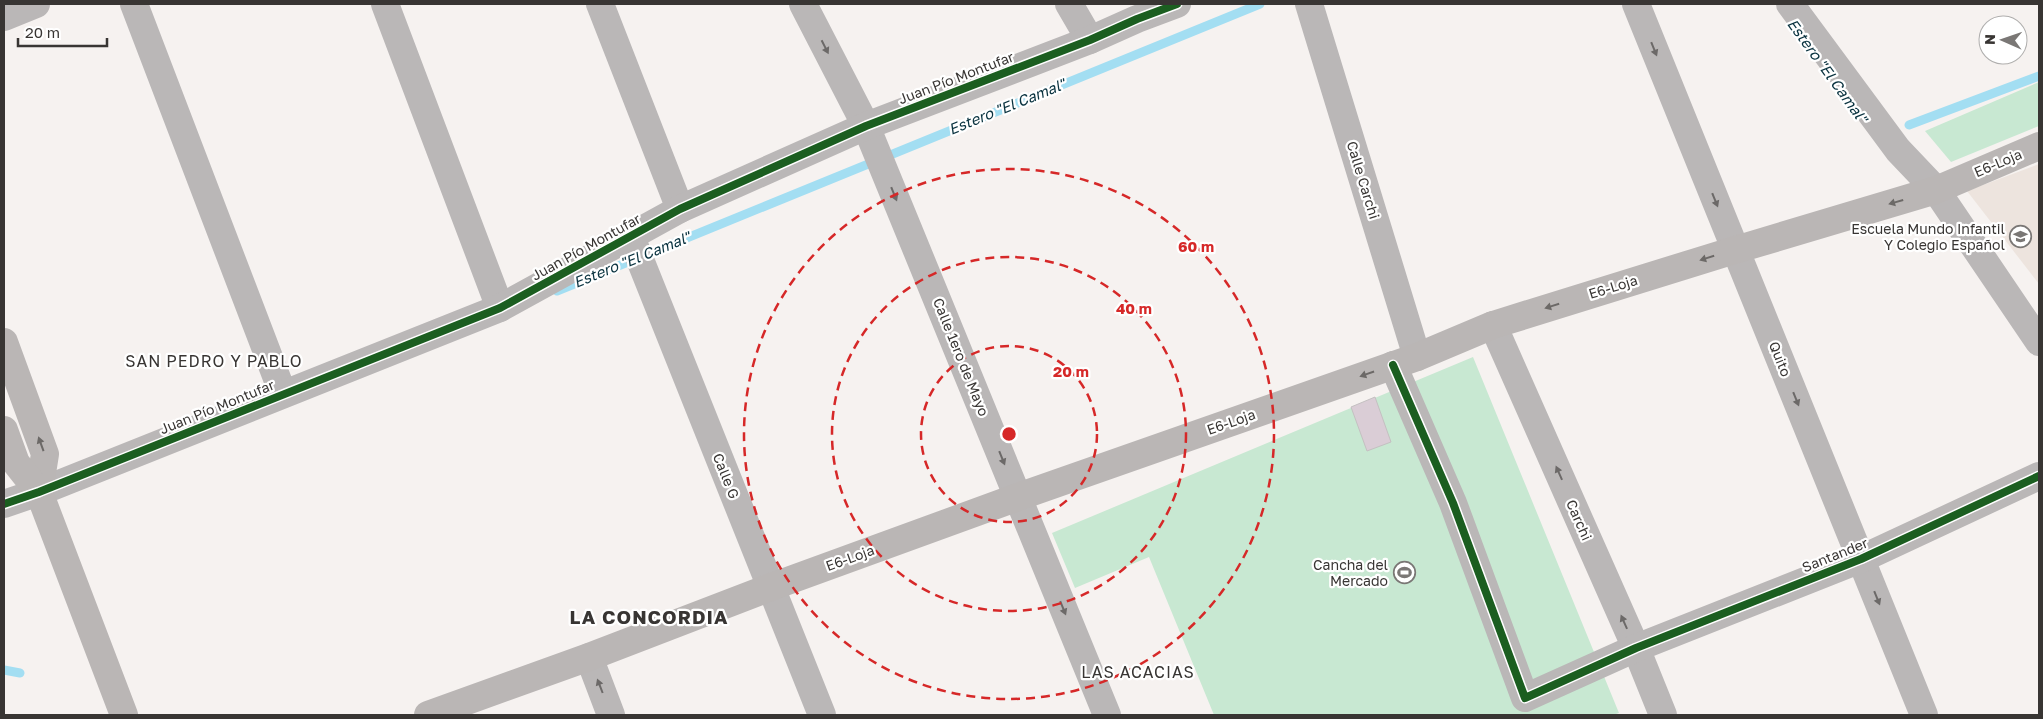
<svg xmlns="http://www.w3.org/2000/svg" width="2043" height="719" font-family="'Golos Text',sans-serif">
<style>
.built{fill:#ede4de}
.green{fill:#c8e8d2}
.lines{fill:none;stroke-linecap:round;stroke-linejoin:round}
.stream{stroke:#a3def2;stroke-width:9}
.building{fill:#dacdd6;stroke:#c4c0c1}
.street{stroke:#bab7b7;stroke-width:28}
.secondary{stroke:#bab6b5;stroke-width:28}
.cycleway-casing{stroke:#fff;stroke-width:11}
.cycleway{stroke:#1b5e20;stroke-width:8}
.oneway{fill:#6c6968}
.oneway2{fill:#6c6967}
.ring{fill:none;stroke:#d62828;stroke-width:2.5;stroke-dasharray:9 6}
.labels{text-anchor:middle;stroke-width:4.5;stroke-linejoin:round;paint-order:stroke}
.street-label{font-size:14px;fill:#383533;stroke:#fff}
.poi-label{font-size:14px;fill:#383533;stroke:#fff;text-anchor:end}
.water-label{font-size:15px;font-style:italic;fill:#09323f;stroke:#fff}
.quarter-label{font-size:16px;letter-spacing:1px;fill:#383533;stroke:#fff}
.district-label{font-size:19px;font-weight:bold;letter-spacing:1px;fill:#383533;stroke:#fff}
.centre{fill:#d62828;stroke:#fff;stroke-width:2.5}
.ring-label{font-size:15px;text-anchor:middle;font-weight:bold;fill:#d62828;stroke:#fff;stroke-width:4.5;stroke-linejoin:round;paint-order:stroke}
</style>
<rect width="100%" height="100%" fill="#f6f2f0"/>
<!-- built -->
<path class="built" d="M2039,164V284L1967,191Z"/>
<!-- green -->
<g class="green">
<path d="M2039,82V126L1951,162L1925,131Z"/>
<path d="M1473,357L1619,713L1613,715H1214L1149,557L1075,588L1052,533Z"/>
</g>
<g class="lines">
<!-- stream -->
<g class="stream">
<path d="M1909,125L2039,76"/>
<path d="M557,291L1260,4"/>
<path d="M4,670L20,673"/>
</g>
</g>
<!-- building -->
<path class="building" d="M1375,397L1391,442L1367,451L1351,407Z"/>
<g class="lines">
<!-- street -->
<g class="street">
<path d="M134,4L283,394"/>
<path d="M385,4L500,308"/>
<path d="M600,4L680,209"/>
<path d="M803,4L866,126L1107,715"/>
<path d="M1069,4L1090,40"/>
<path d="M1309,4L1417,357"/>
<path d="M1636,4L1924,715"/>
<path d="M1790,4L1898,150L1936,190L2039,342"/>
<path d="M4,17L36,4"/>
<path d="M631,237L822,715"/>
<path d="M1493,325L1636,648L1663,715"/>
<path d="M1393,365L1453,503L1525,698L1636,648L1861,559L2039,476"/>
<path d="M4,504L39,492L500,308L680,209L866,126L1090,40L1137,19L1177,4"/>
<path d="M589,657L611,715"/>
</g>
<!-- secondary -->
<g class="secondary">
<path d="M4,342L45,454L39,492"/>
<path d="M4,430L16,463L39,492L124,715"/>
<path d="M428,715L589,657L771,587L1018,497L1417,357L1493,325L1735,250L1936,190L2039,146"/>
</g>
<defs>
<g id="cycleway">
<path d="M1393,365L1453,503L1525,698L1636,648L1861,559L2039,476"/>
<path d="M4,504L39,492L500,308L680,209L866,126L1090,40L1137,19L1177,4"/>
</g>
</defs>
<!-- cycleway casing -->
<use href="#cycleway" class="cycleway-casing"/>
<!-- cycleway -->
<use href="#cycleway" class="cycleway"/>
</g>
<!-- one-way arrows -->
<defs><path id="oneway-solid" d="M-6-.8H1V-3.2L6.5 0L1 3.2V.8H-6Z" transform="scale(1.25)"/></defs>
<g class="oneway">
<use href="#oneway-solid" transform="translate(825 47) rotate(63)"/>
<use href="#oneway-solid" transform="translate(1654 49) rotate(68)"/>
<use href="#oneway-solid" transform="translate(894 194) rotate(68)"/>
<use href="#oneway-solid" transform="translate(1715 200) rotate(68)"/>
<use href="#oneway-solid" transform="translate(1796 399) rotate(68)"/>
<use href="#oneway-solid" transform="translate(1002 458) rotate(68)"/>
<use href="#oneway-solid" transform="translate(1559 473) rotate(-114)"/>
<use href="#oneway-solid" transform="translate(1877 598) rotate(68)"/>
<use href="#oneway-solid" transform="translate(1063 608) rotate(68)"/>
<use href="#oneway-solid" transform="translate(1624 622) rotate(-114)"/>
<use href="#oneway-solid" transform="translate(600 686) rotate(-111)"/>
</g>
<g class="oneway2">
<use href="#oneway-solid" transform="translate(1896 202) rotate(164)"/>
<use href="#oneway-solid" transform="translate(1707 258) rotate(163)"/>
<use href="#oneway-solid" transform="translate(1552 306) rotate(163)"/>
<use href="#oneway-solid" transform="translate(1367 374) rotate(161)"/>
<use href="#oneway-solid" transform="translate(41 444) rotate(-110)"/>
</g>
<!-- distance rings -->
<g class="ring">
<circle cx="1009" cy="434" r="88"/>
<circle cx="1009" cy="434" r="177"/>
<circle cx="1009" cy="434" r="265"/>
</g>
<!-- icons -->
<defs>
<symbol id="university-ring" viewBox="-11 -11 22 22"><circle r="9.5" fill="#fff" stroke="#7a7775" stroke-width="1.5"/><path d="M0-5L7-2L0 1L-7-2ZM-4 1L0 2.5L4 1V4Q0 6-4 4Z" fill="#7a7775"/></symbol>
<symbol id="stadium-ring" viewBox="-11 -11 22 22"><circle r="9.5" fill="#fff" stroke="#7a7775" stroke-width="1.5"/><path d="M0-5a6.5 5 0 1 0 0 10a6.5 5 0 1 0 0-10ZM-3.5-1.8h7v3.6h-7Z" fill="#7a7775"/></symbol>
</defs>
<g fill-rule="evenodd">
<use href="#university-ring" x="2008" y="224" width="25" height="25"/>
<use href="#stadium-ring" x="1392" y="560" width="25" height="25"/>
</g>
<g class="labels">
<!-- street labels -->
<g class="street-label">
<text transform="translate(956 78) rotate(-21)" y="5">Juan Pío Montufar</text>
<text transform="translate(1998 163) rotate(-23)" y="5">E6-Loja</text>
<text transform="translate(1363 180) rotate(73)" y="5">Calle Carchi</text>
<text transform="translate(586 247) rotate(-29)" y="5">Juan Pío Montufar</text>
<text transform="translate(1613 287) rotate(-17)" y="5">E6-Loja</text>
<text transform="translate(961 357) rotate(68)" y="5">Calle 1ero de Mayo</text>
<text transform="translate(1780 359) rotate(68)" y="5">Quito</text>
<text transform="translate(217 407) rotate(-22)" y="5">Juan Pío Montufar</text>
<text transform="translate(1231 422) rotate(-19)" y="5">E6-Loja</text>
<text transform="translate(726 476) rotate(68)" y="5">Calle G</text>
<text transform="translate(1579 520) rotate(66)" y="5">Carchi</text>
<text transform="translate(1835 555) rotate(-22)" y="5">Santander</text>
<text transform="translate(850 558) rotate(-20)" y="5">E6-Loja</text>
</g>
<!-- poi labels -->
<g class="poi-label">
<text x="2005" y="234">Escuela Mundo Infantil<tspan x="2005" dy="16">Y Colegio Español</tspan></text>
<text x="1388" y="570">Cancha del<tspan x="1388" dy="16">Mercado</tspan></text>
</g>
<!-- water labels -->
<g class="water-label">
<text transform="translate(1827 71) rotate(54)" y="5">Estero "El Camal"</text>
<text transform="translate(1007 107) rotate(-22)" y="5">Estero "El Camal"</text>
<text transform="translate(632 260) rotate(-22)" y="5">Estero "El Camal"</text>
</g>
<!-- quarter labels -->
<g class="quarter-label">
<text x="214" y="367">SAN PEDRO Y PABLO</text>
<text x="1138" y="678">LAS ACACIAS</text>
</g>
<!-- district labels -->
<g class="district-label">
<text x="649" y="624">LA CONCORDIA</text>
</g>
</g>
<circle cx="1009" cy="434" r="8" class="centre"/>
<g class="ring-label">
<text x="1196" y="252">60 m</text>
<text x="1134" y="314">40 m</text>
<text x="1071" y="377">20 m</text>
</g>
<!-- border -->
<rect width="2043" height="719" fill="none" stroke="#383533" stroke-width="10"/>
<!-- north arrow -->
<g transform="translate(2003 40) rotate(272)"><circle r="24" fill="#ffffff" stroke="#afaead"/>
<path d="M0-4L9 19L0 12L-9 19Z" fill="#7a7775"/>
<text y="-8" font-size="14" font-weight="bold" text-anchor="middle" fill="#383533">N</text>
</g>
<!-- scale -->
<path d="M18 38v8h89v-8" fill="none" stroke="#383533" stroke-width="2.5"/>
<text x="25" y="38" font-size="15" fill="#383533" stroke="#ffffff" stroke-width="4" paint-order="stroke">20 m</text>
</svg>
